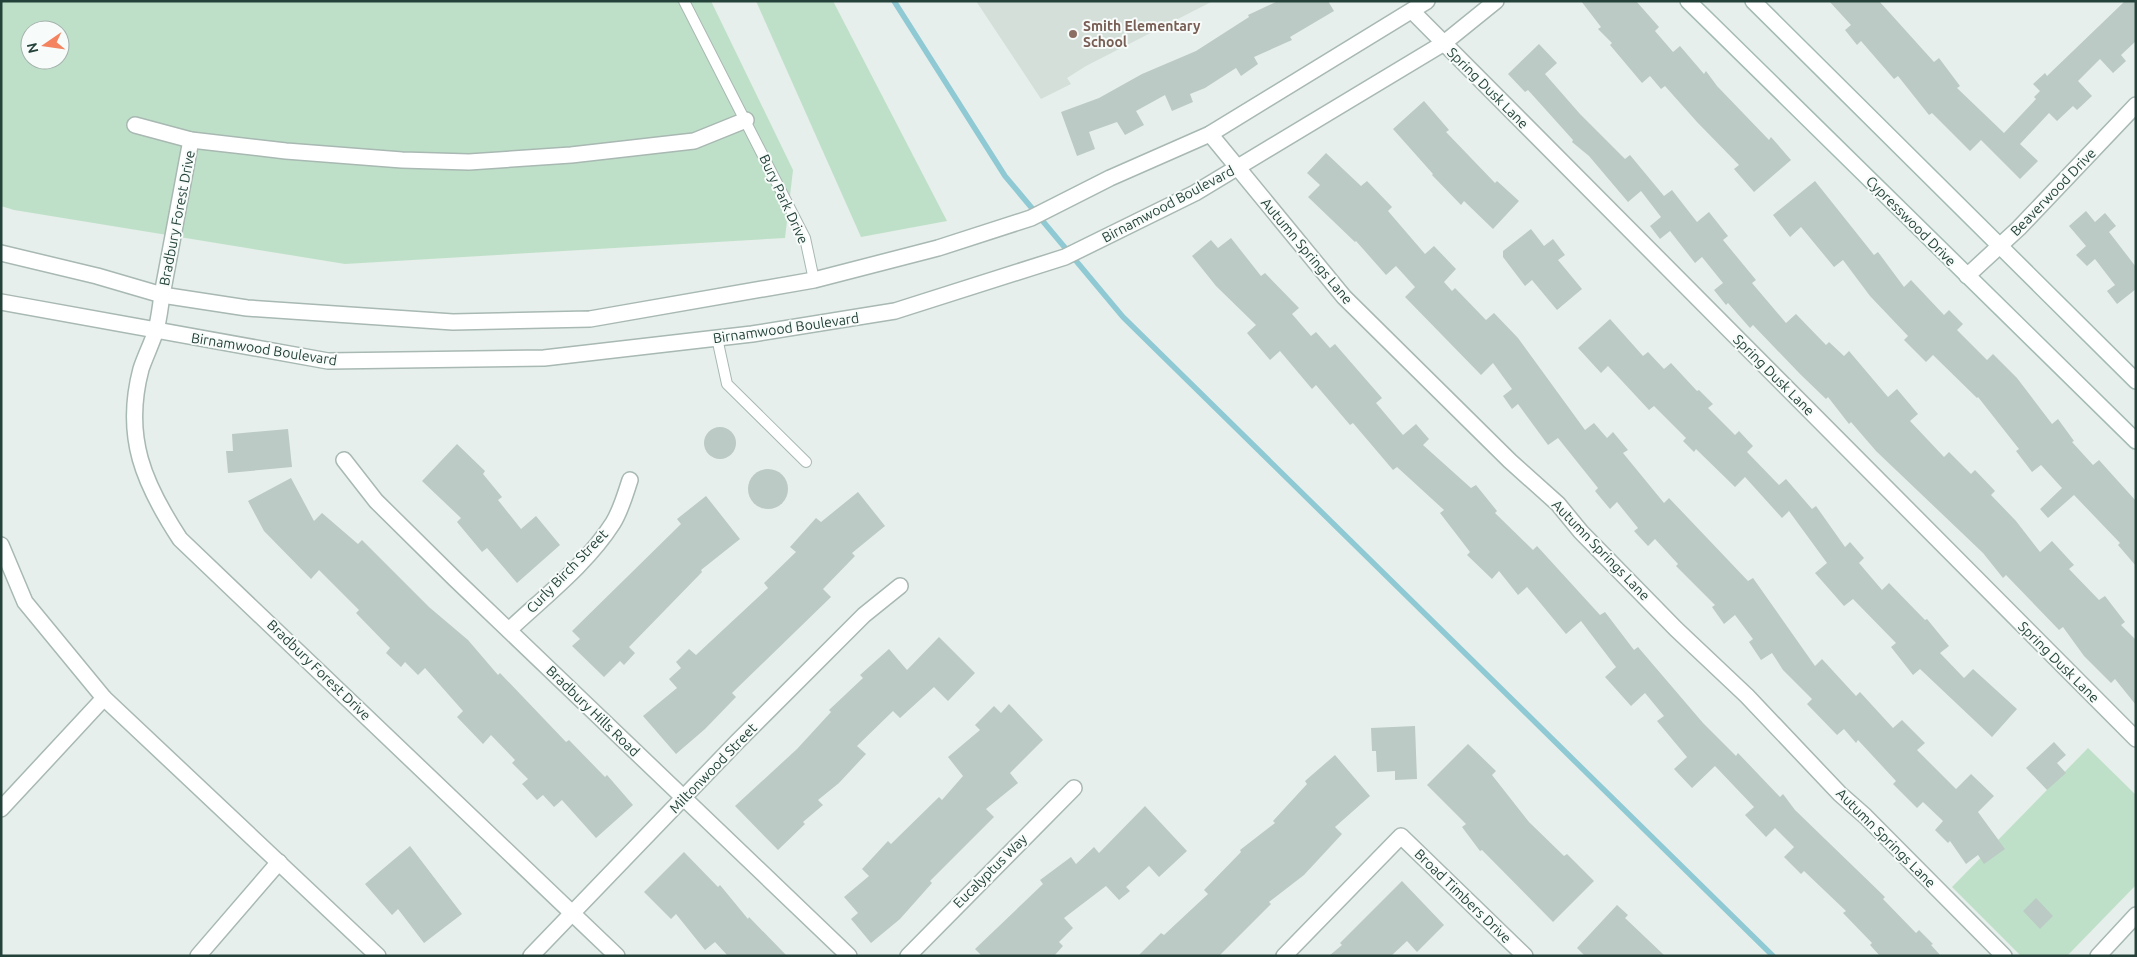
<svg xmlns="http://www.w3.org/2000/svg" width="2137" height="957" font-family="Ubuntu,sans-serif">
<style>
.built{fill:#d4dfda}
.green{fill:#bfe0c8;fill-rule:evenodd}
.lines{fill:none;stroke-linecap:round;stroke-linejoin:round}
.stream{stroke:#8ec9d4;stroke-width:5.5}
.building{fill:#bbcac4}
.service-casing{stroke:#a8b8b2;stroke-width:12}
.minor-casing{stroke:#a8b8b2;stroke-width:18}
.tertiary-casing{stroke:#a8b8b2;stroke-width:18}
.secondary-casing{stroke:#a4bbb3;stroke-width:18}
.service{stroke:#fff;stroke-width:10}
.minor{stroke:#fff;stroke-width:15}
.tertiary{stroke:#fff;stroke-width:15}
.secondary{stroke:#fff;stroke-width:15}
.education-dot{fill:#8d6e63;stroke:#f7fbf9;stroke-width:2}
.labels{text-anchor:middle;stroke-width:4;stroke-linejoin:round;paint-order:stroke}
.education-label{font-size:14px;font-weight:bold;fill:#785e54;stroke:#f7fbf9;text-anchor:start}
.street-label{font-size:14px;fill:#24423a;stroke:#f7fbf9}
</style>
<rect width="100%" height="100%" fill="#e6efeb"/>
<!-- built -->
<path class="built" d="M976,1H1213L1086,66L1067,78L1071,84L1041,99Z"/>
<!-- green -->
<g class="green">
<path d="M1,1H711L793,170L785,238L345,264L14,210L1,206ZM30,30H60V60H30Z"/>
<path d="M756,1H833L947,221L861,237Z"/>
<path d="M2088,748L2136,795V885L2067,956H2021L1952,887Z"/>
</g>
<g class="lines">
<!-- stream -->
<path class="stream" d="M894,1L1005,176L1123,317L1773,956"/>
</g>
<!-- building -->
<g class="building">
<path d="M1278,1H1328L1334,11L1290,37L1292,40L1254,57L1258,64L1241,76L1236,68L1205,88L1190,94L1193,102L1172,111L1165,95L1136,111L1144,125L1125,135L1117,122L1089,132L1095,149L1077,156L1061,112L1099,98L1142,74L1196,51L1249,17L1248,15Z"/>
<path d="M1581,1H1636L1659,27L1655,31L1673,52L1680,46L1704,74L1706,71L1717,86L1769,140L1771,137L1791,160L1754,192L1734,169L1739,165L1697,122L1665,86L1661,89L1650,76L1642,83L1610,45L1612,43L1598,29L1601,27Z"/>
<path d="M1829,1H1879L1934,62L1939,58L1960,86L1957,88L2004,133L2036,99L2034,97L2040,91L2033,84L2045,73L2047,76L2125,1H2136V41L2121,55L2126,61L2113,73L2100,59L2078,81L2092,96L2077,110L2073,106L2057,121L2049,113L2020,144L2038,161L2020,179L1981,140L1970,151L1932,113L1929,115L1898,76L1894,79L1861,41L1857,45L1845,30L1851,25Z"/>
<path d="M1539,44L1557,63L1545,74L1580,114L1625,159L1630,155L1664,196L1672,190L1697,222L1709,212L1728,236L1723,240L1756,280L1752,283L1786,323L1796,314L1826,345L1829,342L1844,356L1849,351L1888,397L1897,389L1918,414L1910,421L1944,457L1949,452L1971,474L1975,470L1995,491L1991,495L2016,521L2040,552L2052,541L2074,565L2069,569L2099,600L2105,596L2125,622L2121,625L2136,640V705L2115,679L2111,683L2084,656L2063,627L2059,630L2006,575L2003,578L1983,553L1876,451L1851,422L1849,424L1828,397L1826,399L1800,374L1753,325L1750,328L1728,303L1726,305L1714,290L1723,283L1702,257L1695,263L1670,231L1660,239L1650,226L1661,217L1641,191L1628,202L1589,156L1572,142L1573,140L1528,90L1525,92L1508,74Z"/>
<path d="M1424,101L1449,130L1446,132L1495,183L1497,181L1519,201L1493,229L1464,201L1461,205L1432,175L1433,174L1393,129Z"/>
<path d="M1326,153L1361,186L1367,181L1392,207L1388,211L1425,254L1434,246L1456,269L1444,282L1452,291L1455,288L1486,320L1494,313L1518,338L1585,430L1594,423L1607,438L1613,432L1628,450L1623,453L1664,503L1669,498L1748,581L1753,578L1815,666L1822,659L1856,696L1860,692L1893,728L1902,720L1925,743L1917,750L1956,789L1971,774L1994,796L1978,812L2005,849L1984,864L1978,855L1966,864L1950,841L1948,843L1935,830L1943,821L1923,802L1917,808L1893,784L1896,781L1858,740L1856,743L1844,729L1837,735L1807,704L1812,699L1783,670L1772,653L1761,660L1749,642L1753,639L1735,615L1724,624L1712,607L1715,605L1676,566L1678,564L1655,539L1648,546L1634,531L1638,528L1617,502L1610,509L1595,491L1598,488L1558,438L1548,445L1518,404L1512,409L1503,396L1512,389L1493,363L1481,375L1405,297L1415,287L1396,266L1386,275L1356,241L1355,242L1308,197L1320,185L1307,173Z"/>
<path d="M1815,181L1874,255L1878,252L1904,287L1911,280L1944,315L1949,310L1963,324L1957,330L1987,360L1993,354L2017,378L2052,424L2058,419L2074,441L2072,442L2093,465L2099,460L2136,501V566L2118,545L2120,543L2074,495L2048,518L2040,509L2062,488L2041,465L2032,472L2016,451L2019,449L1978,397L1977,398L1933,355L1926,362L1904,340L1908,336L1870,296L1843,260L1834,267L1801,227L1790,237L1773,215Z"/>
<path d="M2086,211L2095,222L2105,213L2116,226L2109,232L2136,267V289L2117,304L2107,291L2115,285L2095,259L2087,266L2076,255L2086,246L2069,226Z"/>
<path d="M1531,229L1544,246L1553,239L1565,255L1558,260L1582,289L1557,310L1532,280L1525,286L1503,257V251Z"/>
<path d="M1231,238L1261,276L1265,273L1299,308L1292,314L1311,336L1316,332L1330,348L1335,344L1382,398L1376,403L1403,435L1416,424L1429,439L1423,445L1471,488L1476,485L1497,511L1495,513L1533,550L1537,546L1600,615L1605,612L1634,650L1638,647L1703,723L1736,756L1738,753L1780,797L1783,794L1795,810L1885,897L1883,899L1916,933L1919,930L1933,944L1931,945L1941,956H1880L1870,945L1872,943L1843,913L1846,911L1804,871L1801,874L1784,857L1794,847L1775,828L1766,837L1745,815L1754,807L1715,766L1692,788L1674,769L1687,757L1657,721L1664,716L1645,693L1631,706L1605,677L1616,667L1581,621L1566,634L1527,587L1518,595L1499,571L1492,579L1467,555L1470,552L1440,513L1444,510L1397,467L1393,470L1353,423L1350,425L1316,385L1312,389L1280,351L1270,360L1247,333L1256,325L1216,286L1192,256L1211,240L1218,248Z"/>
<path d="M1610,319L1643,356L1648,352L1664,369L1671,363L1697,391L1699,390L1713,404L1708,408L1735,435L1739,431L1753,446L1747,452L1779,485L1786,479L1812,509L1816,506L1845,547L1850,542L1864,558L1859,563L1882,590L1889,583L1925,620L1927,619L1949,646L1940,653L1964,678L1973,669L2017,709L1992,737L1920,669L1913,675L1891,647L1896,643L1853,599L1844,606L1815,573L1827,563L1789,511L1782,518L1745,477L1735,487L1696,449L1694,452L1683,441L1686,438L1654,406L1649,410L1608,366L1601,373L1578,348Z"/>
<circle cx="720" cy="443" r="16"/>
<path d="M288,429L292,467L228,473L226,451H233L232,434Z"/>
<path d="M457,444L485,471L483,474L502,497L498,500L521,529L536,516L560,545L517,583L487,548L482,552L457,522L461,518L422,481Z"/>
<circle cx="768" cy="489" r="20"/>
<path d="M291,478L314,521L322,513L358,544L362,540L429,607L468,640L498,675L500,673L566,742L569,740L605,777L607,775L633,805L596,838L562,800L554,807L543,795L537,800L522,784L528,779L512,763L515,760L491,735L483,744L457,717L463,711L425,668L418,675L405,662L401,667L386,653L390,648L356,613L359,610L319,570L311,579L264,531L248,501Z"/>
<path d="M858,492L885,526L852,553L855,556L823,589L831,597L732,693L736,697L705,729L676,754L643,716L677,688L669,679L681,668L676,662L689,649L696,655L768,588L764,583L796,552L790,547L816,518L821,522Z"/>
<path d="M706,496L740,539L701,570L702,572L629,647L635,653L624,665L620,661L604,677L572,646L580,639L572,631L681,524L677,519Z"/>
<path d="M939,637L975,673L948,701L934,687L900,718L893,711L857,746L866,754L839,783L818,800L823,805L803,822L805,824L778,850L735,806L797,749L831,712L829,710L863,678L860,675L889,649L907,670Z"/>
<path d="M1009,704L1043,740L1010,773L1018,783L986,809L994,817L930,881L932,883L900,919L871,943L851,919L858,913L844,897L869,876L862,869L888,841L891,844L939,797L942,800L963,776L948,757L980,730L975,725L994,706L1001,713Z"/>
<path d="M1415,726L1417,779L1395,780V771L1377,772L1376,751H1372L1371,728Z"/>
<path d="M2054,742L2066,755L2057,763L2066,773L2047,790L2026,768Z"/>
<path d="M1468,744L1496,771L1492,775L1529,822L1564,856L1567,854L1594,881L1553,922L1482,850L1480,851L1462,827L1466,824L1427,785Z"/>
<path d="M1335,755L1370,796L1335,827L1342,834L1304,875L1269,902L1271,904L1219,956H1138L1161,933L1164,935L1208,894L1204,890L1241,852L1240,850L1275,823L1273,821L1307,784L1305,781Z"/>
<path d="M1145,806L1187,851L1159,877L1149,866L1126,887L1130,891L1119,900L1106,886L1064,918L1073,928L1059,942L1063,946L1054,956H982L975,949L1043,884L1040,880L1071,857L1076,864L1094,847L1099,853Z"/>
<path d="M410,846L462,914L424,943L398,909L392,915L365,884Z"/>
<path d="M684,852L718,887L720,885L748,919L749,917L787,956H728L715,942L705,950L676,914L671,919L644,892Z"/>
<path d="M1402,881L1444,925L1417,952L1407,941L1391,956H1329L1342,945L1340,943Z"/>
<path d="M2036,898L2053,916L2040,929L2023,911Z"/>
<path d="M1617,905L1628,915L1625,918L1665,956H1585L1577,948Z"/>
</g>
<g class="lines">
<defs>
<g id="service">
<path d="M684,1L805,238L814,280"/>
<path d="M717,338L727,384L806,462"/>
</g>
<g id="minor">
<path d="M1412,11L2136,739"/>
<path d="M135,125L191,140L286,151L402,160L469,162L571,155L694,141L746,120"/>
<path d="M1210,134L1344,297L1510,461L1558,504L1581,532L1676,629L1747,696L1840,794L1865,816L2004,956"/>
<path d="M1967,276L2019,228L2136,105"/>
<path d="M162,295L191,140"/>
<path d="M344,460L376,501L455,579L849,956"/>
<path d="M1,545L25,602L104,698L378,956"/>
<path d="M509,630C544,597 587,564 613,523C621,510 625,495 630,480"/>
<path d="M1,809L104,698"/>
<path d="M198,956L279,862"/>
<path d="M531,956L737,742L864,615L900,586"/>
<path d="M908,956L1074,788"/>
<path d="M1284,956L1401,836L1525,956"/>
<path d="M2098,956L2136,915"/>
</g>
<g id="tertiary">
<path d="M1,253L97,276L162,295L247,308L453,322L590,319L814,280L938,248L1031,218L1110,178L1210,134L1427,1"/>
<path d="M162,295C160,308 159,321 155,333C151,345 145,357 141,369C123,437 144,484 180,539L617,956"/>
<path d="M1,302L328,361L544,358L752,334L895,311L1065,257L1195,193L1444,43L1496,1"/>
</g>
<g id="secondary">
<path d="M1688,1L2136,441"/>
<path d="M1753,1L2136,381"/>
</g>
</defs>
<!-- service casing -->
<use href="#service" class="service-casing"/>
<!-- minor casing -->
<use href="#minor" class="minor-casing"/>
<!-- tertiary casing -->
<use href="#tertiary" class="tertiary-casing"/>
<!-- secondary casing -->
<use href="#secondary" class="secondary-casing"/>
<!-- service -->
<use href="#service" class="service"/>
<!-- minor -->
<use href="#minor" class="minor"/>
<!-- tertiary -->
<use href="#tertiary" class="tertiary"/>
<!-- secondary -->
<use href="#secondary" class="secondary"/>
</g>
<!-- markers -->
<circle class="education-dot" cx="1073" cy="34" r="5"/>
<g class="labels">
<!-- education labels -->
<g class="education-label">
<text x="1083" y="31">Smith Elementary<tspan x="1083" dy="16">School</tspan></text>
</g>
<!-- street labels -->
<g class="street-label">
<text transform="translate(1488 88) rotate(45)" y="5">Spring Dusk Lane</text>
<text transform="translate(2053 192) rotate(-46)" y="5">Beaverwood Drive</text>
<text transform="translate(784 199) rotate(65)" y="5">Bury Park Drive</text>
<text transform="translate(1168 204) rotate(-28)" y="5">Birnamwood Boulevard</text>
<text transform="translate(177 218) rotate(-79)" y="5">Bradbury Forest Drive</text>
<text transform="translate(1911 221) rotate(45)" y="5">Cypresswood Drive</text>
<text transform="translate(1307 251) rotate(50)" y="5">Autumn Springs Lane</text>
<text transform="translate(786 328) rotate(-8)" y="5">Birnamwood Boulevard</text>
<text transform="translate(264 349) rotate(9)" y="5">Birnamwood Boulevard</text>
<text transform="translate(1774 375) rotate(45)" y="5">Spring Dusk Lane</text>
<text transform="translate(1601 550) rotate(46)" y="5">Autumn Springs Lane</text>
<text transform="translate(567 571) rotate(-46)" y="5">Curly Birch Street</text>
<text transform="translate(2059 662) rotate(45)" y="5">Spring Dusk Lane</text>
<text transform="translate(319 670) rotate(44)" y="5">Bradbury Forest Drive</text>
<text transform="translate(593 711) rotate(44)" y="5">Bradbury Hills Road</text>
<text transform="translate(713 768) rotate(-46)" y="5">Miltonwood Street</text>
<text transform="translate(1886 838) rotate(45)" y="5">Autumn Springs Lane</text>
<text transform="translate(990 871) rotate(-45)" y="5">Eucalyptus Way</text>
<text transform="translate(1463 896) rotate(44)" y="5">Broad Timbers Drive</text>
</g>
</g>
<!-- border -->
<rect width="2137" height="957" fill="none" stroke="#24423a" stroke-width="5"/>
<!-- north arrow -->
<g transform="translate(45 45) rotate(257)"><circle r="24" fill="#f7fbf9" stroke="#a3b1ad"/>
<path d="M0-4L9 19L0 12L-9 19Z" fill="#f4845f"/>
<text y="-8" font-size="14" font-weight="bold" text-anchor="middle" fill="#24423a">N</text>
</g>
</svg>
